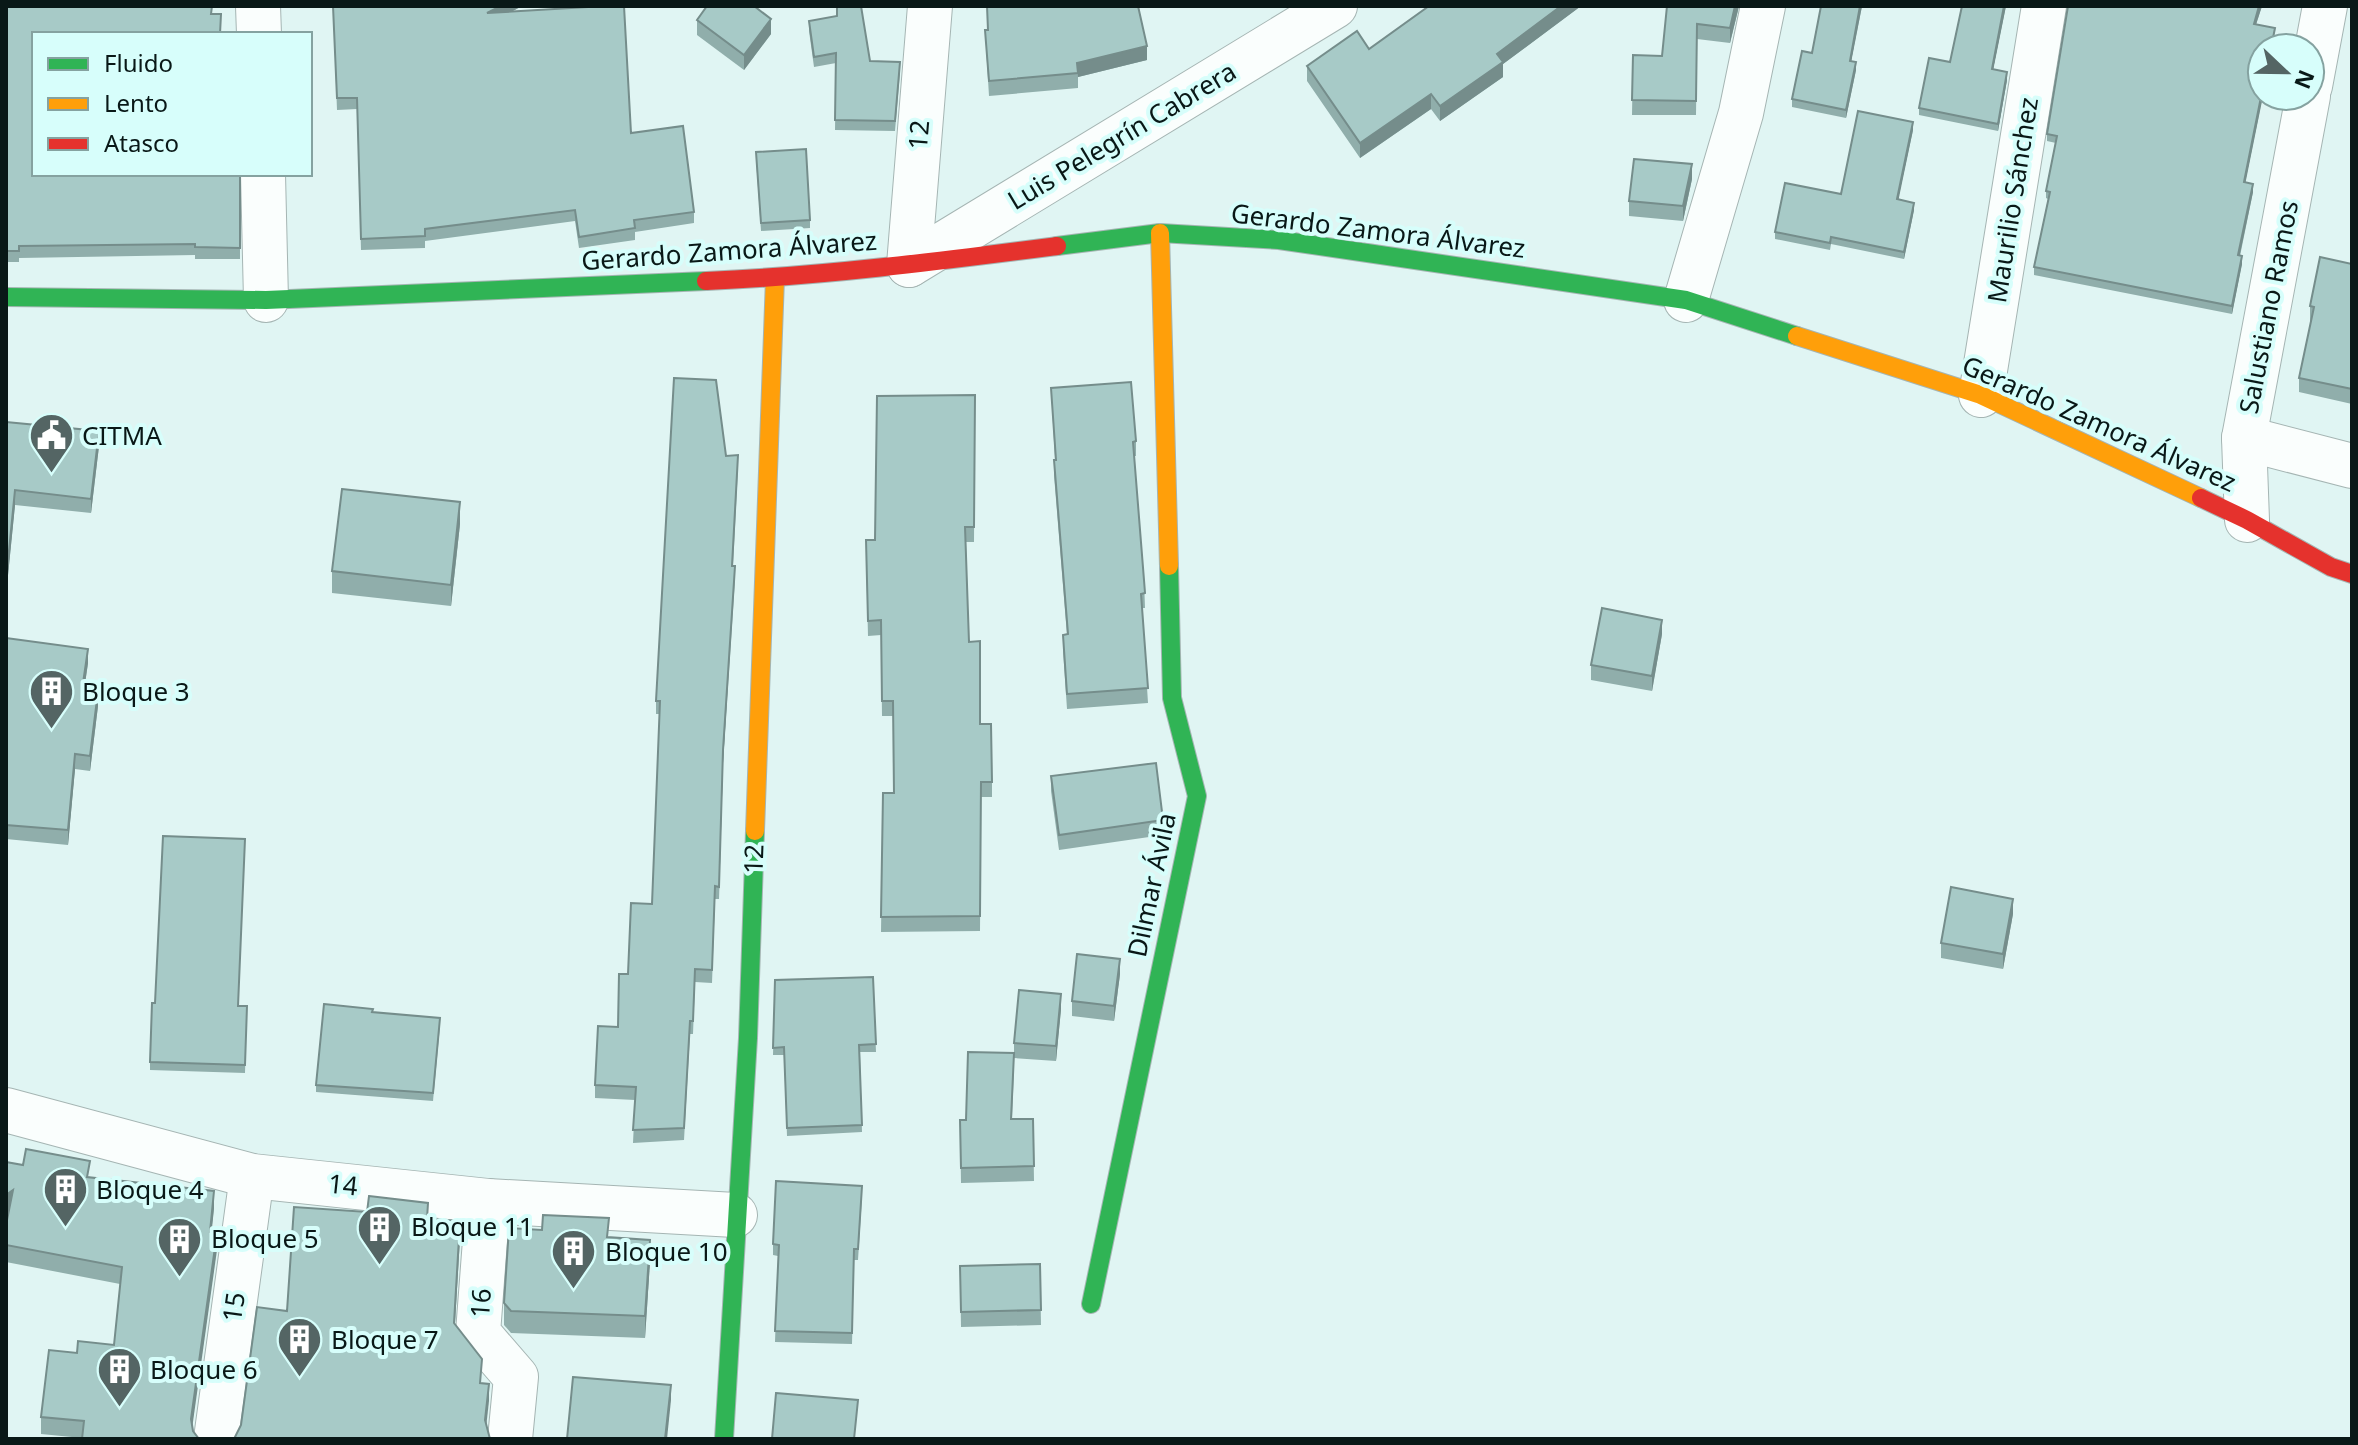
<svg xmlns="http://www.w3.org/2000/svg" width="2358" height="1445" font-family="'Noto Sans',sans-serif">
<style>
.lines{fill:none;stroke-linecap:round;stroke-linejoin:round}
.street-casing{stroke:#a5b5b3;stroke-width:46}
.fast-casing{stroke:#a5b5b3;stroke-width:20}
.slow-casing{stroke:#a5b5b3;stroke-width:20}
.jam-casing{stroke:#a5b5b3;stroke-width:20}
.street{stroke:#fafefd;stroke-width:44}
.fast{stroke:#30b455;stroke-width:18}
.slow{stroke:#ff9f0a;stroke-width:18}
.jam{stroke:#e5322d;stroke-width:18}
.wall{fill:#90aeab}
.shaded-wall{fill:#758d8b}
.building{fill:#a7cac7;stroke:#758d8b;stroke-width:2}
.labels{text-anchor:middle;stroke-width:8;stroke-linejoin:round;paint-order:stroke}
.street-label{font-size:26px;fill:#091817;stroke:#d7fefb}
.poi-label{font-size:26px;fill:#091817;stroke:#d7fefb;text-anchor:start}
</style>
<rect width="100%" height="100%" fill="#e0f5f3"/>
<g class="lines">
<defs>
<g id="street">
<path d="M258,6L259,34"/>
<path d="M2310,86L2325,6"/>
<path d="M263,174L266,300"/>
<path d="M909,265L1335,6"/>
<path d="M909,265L930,6"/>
<path d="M1686,300L1741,113L1763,6"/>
<path d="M1981,395L2044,6"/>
<path d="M2244,438L2352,466"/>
<path d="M2247,520L2244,438L2308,96"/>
<path d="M6,1110L252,1176L488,1201L735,1215"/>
<path d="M488,1201L478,1333L516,1377L510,1439"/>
<path d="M216,1439L252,1176"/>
</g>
<g id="fast">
<path d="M1057,246L1160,233L1279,240L1686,300L1797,336"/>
<path d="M6,297L266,300L706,281"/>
<path d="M1091,1304L1197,796L1172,698L1169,566"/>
<path d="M724,1439L748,1038L755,831"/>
</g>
<g id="slow">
<path d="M1160,233L1169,566"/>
<path d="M1797,336L1981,395L2201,498"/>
<path d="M755,831L775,278"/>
</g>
<g id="jam">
<path d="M706,281C824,276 940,261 1057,246"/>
<path d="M2201,498L2247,520L2331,567L2352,574"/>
</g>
</defs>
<!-- street casing -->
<use href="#street" class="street-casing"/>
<!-- fast casing -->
<use href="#fast" class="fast-casing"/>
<!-- slow casing -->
<use href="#slow" class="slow-casing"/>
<!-- jam casing -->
<use href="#jam" class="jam-casing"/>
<!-- street -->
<use href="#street" class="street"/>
<!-- fast -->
<use href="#fast" class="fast"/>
<!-- slow -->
<use href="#slow" class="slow"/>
<!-- jam -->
<use href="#jam" class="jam"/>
</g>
<!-- wall -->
<g class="wall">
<path d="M6,6L34,34L240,174V259H195V255L19,258V262H6Z"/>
<path d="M333,6H522L511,12L631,133L694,212V223L635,232V240L579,248L575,221L425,241V248L361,250L357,109L337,110Z"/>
<path d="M1429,6H1581L1503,64V77L1440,121L1431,109L1360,158L1307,81V66L1369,49Z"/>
<path d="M1667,6H1739L1730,43L1697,39L1696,115H1632L1633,55L1662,56Z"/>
<path d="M1821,6H1862L1851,61L1856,70L1846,118L1792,107V99L1812,53Z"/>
<path d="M1962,6H2006L1993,69L2007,80L1998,131L1919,115V108L1950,62Z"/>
<path d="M2068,6H2262L2256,24L2275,36L2245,183L2253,192L2240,256L2242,264L2232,314L2034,275V267L2048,199L2046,198V191L2056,143L2047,141V134Z"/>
<path d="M697,20L771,34L744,70L697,35Z"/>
<path d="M809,21L870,61L900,72L895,131L835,130L836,63L814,67L809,31Z"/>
<path d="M985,30H987L1147,60L1078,77V88L989,96Z"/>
<path d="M1913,130L1898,199L1914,210L1904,259L1831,244L1830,250L1775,239V232L1841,194Z"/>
<path d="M756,159L810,220V228L761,231Z"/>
<path d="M1692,179L1683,221L1629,216V201Z"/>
<path d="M2352,264V404L2299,392V378L2311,321H2310V306Z"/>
<path d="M1051,388L1136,441V456H1134L1144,580L1145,608H1142L1148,703L1067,709L1063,650V635H1067L1054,475V460H1055Z"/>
<path d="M975,395L974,542H966L969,642L980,724L992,782V797H981L980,931L881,932L883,793H893V716H882L881,635L868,636L866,555Z"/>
<path d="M6,422L99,446L91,513L15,505L6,595Z"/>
<path d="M726,456L738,468L733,566L735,579L723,763L719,899H715L712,983L695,982L693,1034H690L684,1140L633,1143L635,1100L595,1098V1085L618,1027L628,974L652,904L660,714H656V701Z"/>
<path d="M460,524L451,606L332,593V571Z"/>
<path d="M1662,634L1652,691L1591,680V665Z"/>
<path d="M6,638L88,663L84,690L98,706L90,771L75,769L68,845L6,839Z"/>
<path d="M1051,776L1163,820V835L1059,850L1051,791Z"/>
<path d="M2013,914L2003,969L1941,958V943Z"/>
<path d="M1120,974L1114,1021L1072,1016V1001Z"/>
<path d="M873,977L876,1052H860L862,1132L787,1136L784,1055H773L775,980Z"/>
<path d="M239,1006H247L245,1073L150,1070V1062Z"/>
<path d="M1061,1009L1056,1061L1014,1058V1043Z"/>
<path d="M372,1012L440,1026L433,1101L316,1092V1085Z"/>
<path d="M1014,1068L1012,1119H1033L1034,1181L961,1183L960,1120H966Z"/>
<path d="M6,1162L90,1177L214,1208L211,1232L217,1250L82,1438L41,1434V1417L77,1353L114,1345L120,1284L6,1262V1225L9,1210L6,1212Z"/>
<path d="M862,1197L858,1260H854L852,1344L775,1342L778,1256L773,1255V1244Z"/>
<path d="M609,1237L650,1262L645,1338L511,1333L504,1325V1303Z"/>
<path d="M1040,1264L1041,1325L961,1327L960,1266Z"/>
</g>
<!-- shaded-wall -->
<g class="shaded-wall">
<path d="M501,6H522L487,25V13Z"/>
<path d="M1561,6H1581L1503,64V77L1440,121V106L1497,54Z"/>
<path d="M1735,6H1739L1730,43V28Z"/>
<path d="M1860,6H1862L1850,68V61Z"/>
<path d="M2004,6H2006L1992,76V69Z"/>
<path d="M2259,6H2262L2254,31V24Z"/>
<path d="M771,19V34L744,70V55Z"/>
<path d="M1147,46V60L1078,77L1077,63Z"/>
<path d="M1856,62V70L1846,118V110Z"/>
<path d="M2007,72V80L1998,131V124Z"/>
<path d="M2262,92L2263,96L2244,190V182Z"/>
<path d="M1431,94V109L1360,158V143Z"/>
<path d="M1913,122V130L1897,207V199Z"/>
<path d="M1692,164V179L1683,221V206Z"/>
<path d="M2253,184V192L2238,263V255Z"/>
<path d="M1914,203V210L1904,259V252Z"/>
<path d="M2242,256V264L2232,314V306Z"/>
<path d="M99,431V446L91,513V499Z"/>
<path d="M15,490V505L6,595V581Z"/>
<path d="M460,502V524L451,606V585Z"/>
<path d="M735,566L723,763L719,899L723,750Z"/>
<path d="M1662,620V634L1652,691V676Z"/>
<path d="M88,649V663L82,704V690Z"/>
<path d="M98,691V706L90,771V756Z"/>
<path d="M75,754V769L68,845V830Z"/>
<path d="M2013,899V914L2003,969V954Z"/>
<path d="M1120,959V974L1114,1021V1006Z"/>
<path d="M1061,994V1009L1056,1061V1046Z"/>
<path d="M13,1190V1207L6,1212V1195Z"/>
<path d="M214,1191V1208L210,1249V1232Z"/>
<path d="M460,1221V1238L454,1340V1323Z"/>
<path d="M217,1233V1250L191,1436V1419Z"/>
<path d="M650,1240V1262L645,1338V1316Z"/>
<path d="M489,1384V1401L485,1437V1420Z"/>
<path d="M671,1385V1400L667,1439H665Z"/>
</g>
<!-- building -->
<g class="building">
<path d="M6,6H212L211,14H221L220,34H34V174H240V248L195,247V244L19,246V251H6Z"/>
<path d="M333,6H501L487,13L605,6H624L631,133L683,126L694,212L634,220L635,228L579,237L575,210L425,229V236L361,239L357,98H337Z"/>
<path d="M707,6H754L771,19L744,55L697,20Z"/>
<path d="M837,6H861L870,61L900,62L895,121L835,120L836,53L814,57L809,21L837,16Z"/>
<path d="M987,6H1138L1147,46L1077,63L1078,73L989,81L985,30H988Z"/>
<path d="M1429,6H1561L1497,54L1503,62L1440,106L1431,94L1360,143L1307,66L1357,31L1369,49Z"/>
<path d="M1667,6H1735L1730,28L1697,24L1696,101L1632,100L1633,55L1662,56Z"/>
<path d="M1821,6H1860L1850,61L1856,62L1846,110L1792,99L1802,51L1812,53Z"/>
<path d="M1962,6H2004L1992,69L2007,72L1998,124L1919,108L1929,58L1950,62Z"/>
<path d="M2068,6H2259L2254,24L2275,28L2271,48H2262V92L2244,182L2253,184L2238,255L2242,256L2232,306L2034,267L2050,192L2046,191L2057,136L2047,134Z"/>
<path d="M1858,111L1913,122L1897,199L1914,203L1904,252L1831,237L1830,243L1775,232L1785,183L1841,194Z"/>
<path d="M806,149L810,220L761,223L756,152Z"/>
<path d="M1634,159L1692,164L1683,206L1629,201Z"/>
<path d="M2320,257L2352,264V389L2299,378L2314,307L2310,306Z"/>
<path d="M674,378L716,380L726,456L738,455L732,566H735L723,750L719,887L715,886L712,970L695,969L693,1021H690L684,1128L633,1130L636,1087L595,1085L598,1026L618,1027L619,974H628L631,903L652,904L660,701H656Z"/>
<path d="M1131,382L1136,441L1133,442L1144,580L1145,593L1141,594L1148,688L1067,694L1063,635L1068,634L1054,460H1056L1051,388Z"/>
<path d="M975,395L974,527H965L969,642L980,641V724H991L992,782H981L980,916L881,917L883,793H894L893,701H882L881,620L868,621L866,540H875L877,396Z"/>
<path d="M6,422L99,431L91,499L15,490L6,581Z"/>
<path d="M342,489L460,502L451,585L332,571Z"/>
<path d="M1602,608L1662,620L1652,676L1591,665Z"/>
<path d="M6,638L88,649L82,690L98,691L90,756L75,754L68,830L6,825Z"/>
<path d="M1156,763L1163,820L1059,835L1051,776Z"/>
<path d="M163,836L245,839L238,1006H247L245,1065L150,1062L152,1003H155Z"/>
<path d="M1951,887L2013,899L2003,954L1941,943Z"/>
<path d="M1077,954L1120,959L1114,1006L1072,1001Z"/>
<path d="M873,977L876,1044L859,1045L862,1125L787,1128L784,1047L773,1048L775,980Z"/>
<path d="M1019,990L1061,994L1056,1046L1014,1043Z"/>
<path d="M324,1004L373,1009L372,1012L440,1018L433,1093L316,1085Z"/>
<path d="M968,1052L1014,1053L1011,1119H1033L1034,1166L961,1168L960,1120H966Z"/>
<path d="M26,1149L90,1161L87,1177L214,1191L210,1232L217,1233L191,1419L193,1431L199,1439H82L84,1421L41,1417L49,1350L77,1353L78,1341L114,1345L122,1267L6,1245V1225L13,1190L6,1195V1162L23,1165Z"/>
<path d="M776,1181L862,1186L858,1249H854L852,1333L775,1331L779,1245L773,1244Z"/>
<path d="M369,1196L428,1203L427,1219L460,1221L454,1323L482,1359L480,1383L489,1384L485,1420L490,1439H234L241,1425L257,1307L287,1311L294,1207L367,1212Z"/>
<path d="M543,1215L609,1218L607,1237L650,1240L645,1316L511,1311L504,1303L509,1228L542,1230Z"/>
<path d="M1040,1264L1041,1310L961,1312L960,1266Z"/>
<path d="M573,1377L671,1385L665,1439H567Z"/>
<path d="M776,1393L858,1400L854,1439H772Z"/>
</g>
<!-- icons -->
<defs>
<symbol id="civic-pin" viewBox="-11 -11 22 30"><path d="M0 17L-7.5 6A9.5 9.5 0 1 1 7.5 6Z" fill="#546564" stroke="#d7fefb"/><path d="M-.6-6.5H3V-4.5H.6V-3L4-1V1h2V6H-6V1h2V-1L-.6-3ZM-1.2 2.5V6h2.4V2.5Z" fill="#fff"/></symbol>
<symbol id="building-pin" viewBox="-11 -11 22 30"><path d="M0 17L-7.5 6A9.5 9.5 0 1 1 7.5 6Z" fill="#546564" stroke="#d7fefb"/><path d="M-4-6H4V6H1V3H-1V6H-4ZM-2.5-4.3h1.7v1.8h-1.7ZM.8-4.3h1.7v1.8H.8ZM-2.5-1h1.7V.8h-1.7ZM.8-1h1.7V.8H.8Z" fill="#fff"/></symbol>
</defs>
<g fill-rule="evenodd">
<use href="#civic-pin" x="26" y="410" width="51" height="69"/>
<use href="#building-pin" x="26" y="666" width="51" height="69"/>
<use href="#building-pin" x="40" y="1164" width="51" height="69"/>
<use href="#building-pin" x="354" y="1202" width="51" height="69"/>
<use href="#building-pin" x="154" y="1214" width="51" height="69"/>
<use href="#building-pin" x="548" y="1226" width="51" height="69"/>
<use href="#building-pin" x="274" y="1314" width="51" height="69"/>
<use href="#building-pin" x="94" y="1344" width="51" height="69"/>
</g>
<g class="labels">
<!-- street labels -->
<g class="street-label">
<text transform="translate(919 135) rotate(-85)" y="9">12</text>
<text transform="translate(1122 136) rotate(-31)" y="9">Luis Pelegrín Cabrera</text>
<text transform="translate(2013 200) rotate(-81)" y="9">Maurilio Sánchez</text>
<text transform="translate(1378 231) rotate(7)" y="9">Gerardo Zamora Álvarez</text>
<text transform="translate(729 251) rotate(-4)" y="9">Gerardo Zamora Álvarez</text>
<text transform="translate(2269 307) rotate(-79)" y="9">Salustiano Ramos</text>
<text transform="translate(2099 424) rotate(24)" y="9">Gerardo Zamora Álvarez</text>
<text transform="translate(754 859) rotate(-88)" y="9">12</text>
<text transform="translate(1152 885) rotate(-78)" y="9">Dilmar Ávila</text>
<text transform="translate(343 1185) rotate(6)" y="9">14</text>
<text transform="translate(481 1303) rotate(-86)" y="9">16</text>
<text transform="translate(234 1307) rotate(-82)" y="9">15</text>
</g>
<!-- poi labels -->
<g class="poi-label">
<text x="82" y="445">CITMA</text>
<text x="82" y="701">Bloque 3</text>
<text x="96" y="1199">Bloque 4</text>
<text x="411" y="1236">Bloque 11</text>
<text x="211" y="1248">Bloque 5</text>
<text x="605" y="1261">Bloque 10</text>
<text x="331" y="1349">Bloque 7</text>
<text x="150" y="1379">Bloque 6</text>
</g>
</g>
<!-- border -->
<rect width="2358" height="1445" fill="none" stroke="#091817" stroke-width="16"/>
<!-- legend -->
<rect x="32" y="32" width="280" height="144" fill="#d7fefb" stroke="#85a2a0" stroke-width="2"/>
<rect x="48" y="58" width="40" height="12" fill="#30b455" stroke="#85a2a0" stroke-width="2"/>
<text x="104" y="72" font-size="24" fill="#091817">Fluido</text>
<rect x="48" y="98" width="40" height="12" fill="#ff9f0a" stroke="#85a2a0" stroke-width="2"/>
<text x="104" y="112" font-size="24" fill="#091817">Lento</text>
<rect x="48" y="138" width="40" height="12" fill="#e5322d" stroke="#85a2a0" stroke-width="2"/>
<text x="104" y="152" font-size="24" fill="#091817">Atasco</text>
<!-- north arrow -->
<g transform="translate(2286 72) rotate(112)"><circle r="38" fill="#d7fefb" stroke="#85a2a0" stroke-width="2"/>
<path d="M0-6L14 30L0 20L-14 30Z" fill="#546564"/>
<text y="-12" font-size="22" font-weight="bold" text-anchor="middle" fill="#091817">N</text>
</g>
</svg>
